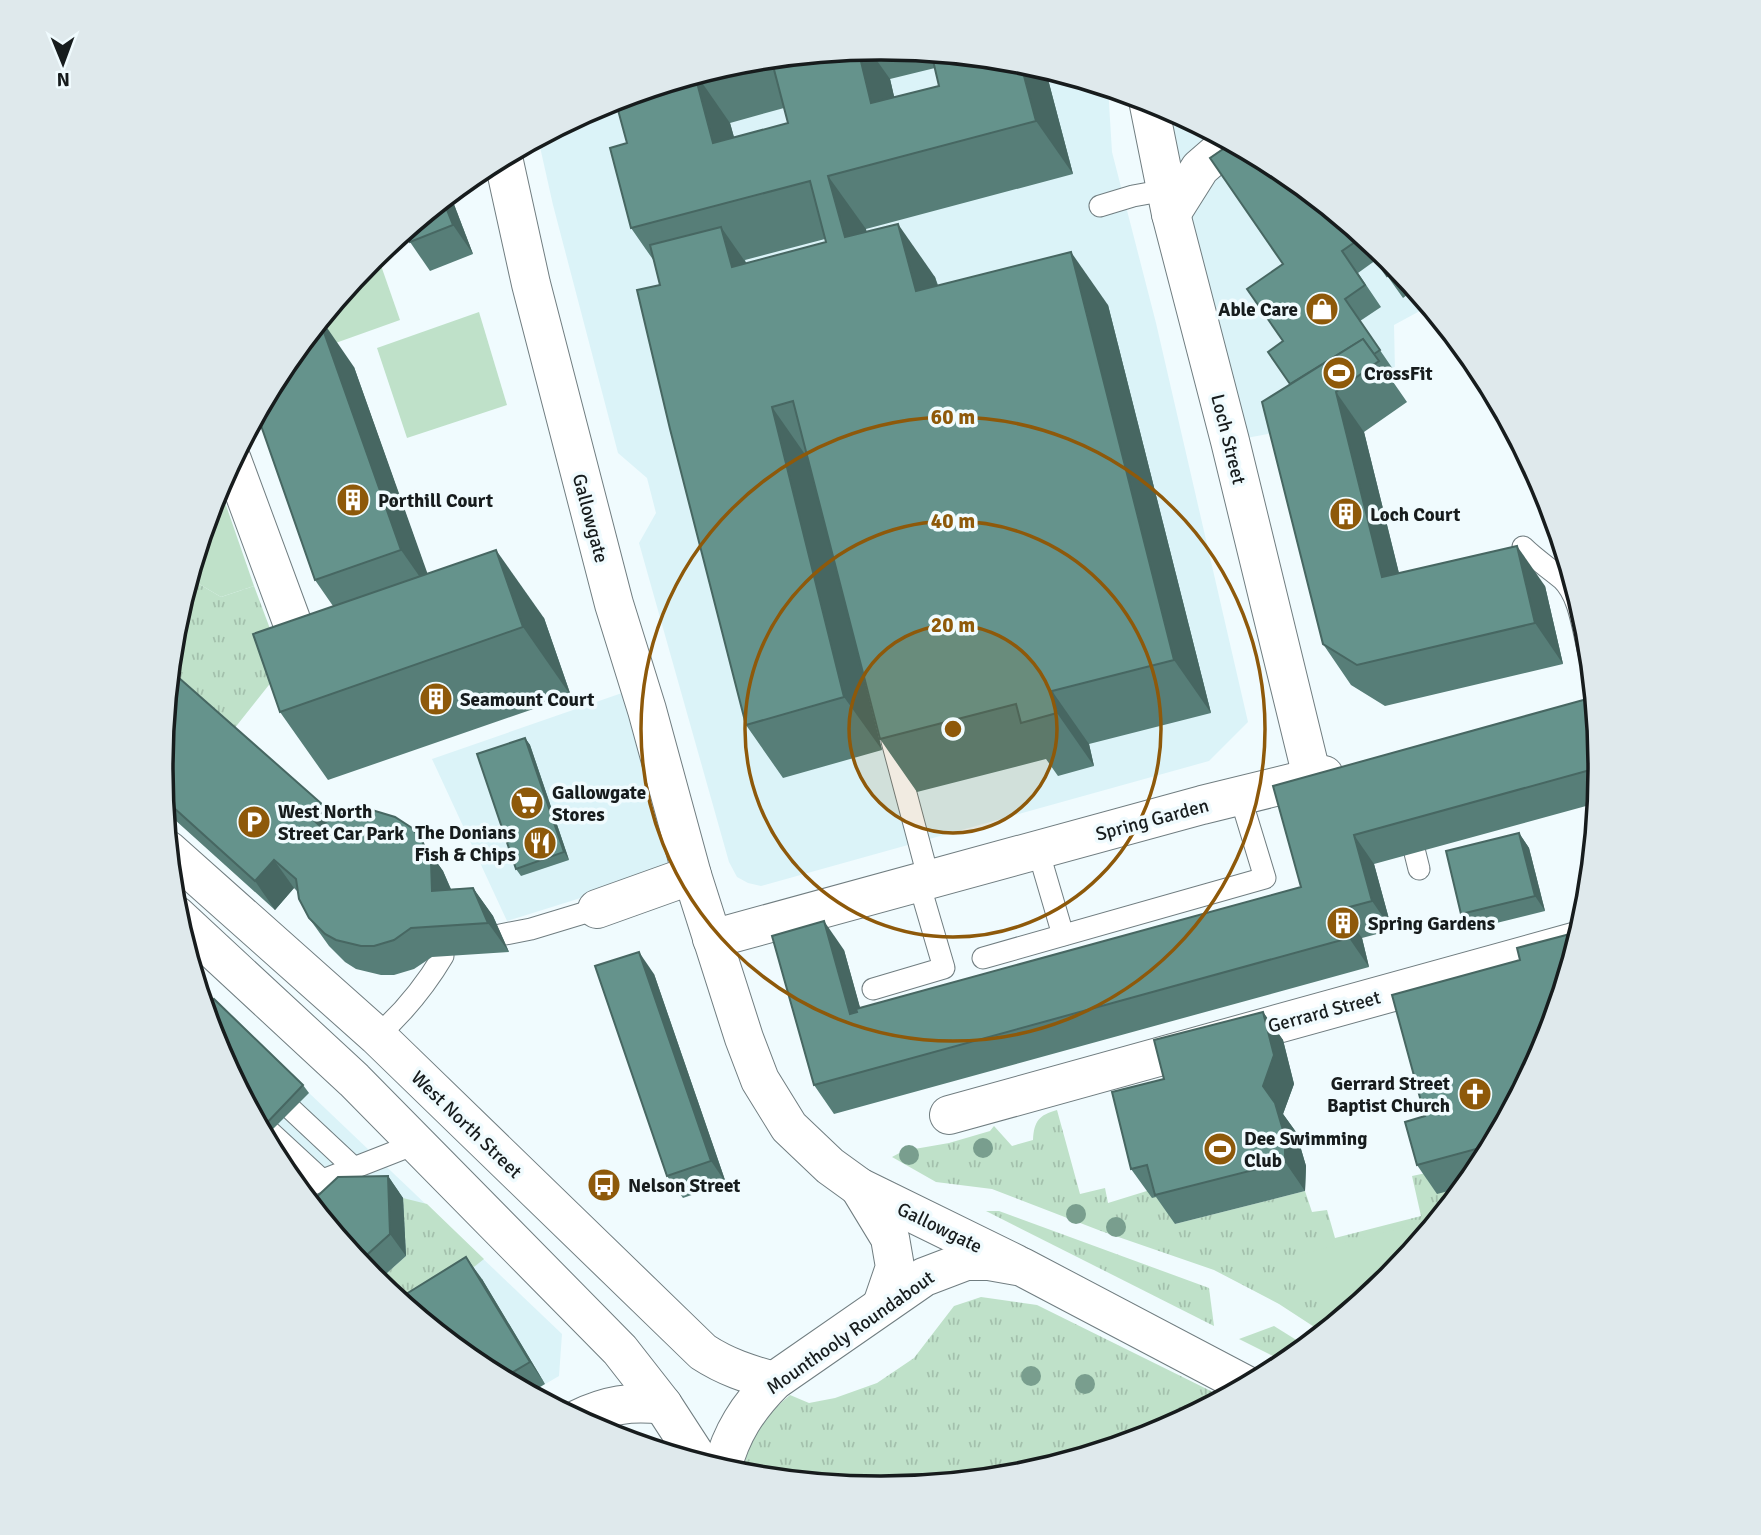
<svg xmlns="http://www.w3.org/2000/svg" width="1761" height="1535" font-family="Signika,sans-serif">
<style>
.built{fill:#dbf3f8}
.grass{fill:url(#grass-tufts)}
.park{fill:#bfe1c9}
.lines{fill:none;stroke-linecap:round;stroke-linejoin:round}
.lane-casing{stroke:#707d80;stroke-width:23}
.street-casing{stroke:#707d80;stroke-width:40}
.secondary-casing{stroke:#707d80;stroke-width:40}
.primary-casing{stroke:#707d80;stroke-width:40}
.lane{stroke:#fff;stroke-width:21}
.street{stroke:#fff;stroke-width:38}
.secondary{stroke:#fff;stroke-width:38}
.primary{stroke:#fff;stroke-width:38}
.tree{fill:#799e8e}
.wall{fill:#577e78;fill-rule:evenodd}
.shaded-wall{fill:#476762}
.building{fill:#65938c;stroke:#476762;stroke-width:2}
.ring{fill:none;stroke:#8e590a;stroke-width:3.5}
.labels{text-anchor:middle;stroke-width:7;stroke-linejoin:round;paint-order:stroke}
.poi-label{font-size:19px;font-weight:bold;fill:#171c1d;stroke:#f0fbfe;text-anchor:start}
.street-label{font-size:19px;fill:#171c1d;stroke:#f0fbfe}
.rim{fill:none;stroke:#171c1d;stroke-width:3.5}
.centre{fill:#8e590a;stroke:#f0fbfe;stroke-width:3.5}
.ring-label{font-size:21px;text-anchor:middle;font-weight:bold;fill:#8e590a;stroke:#f0fbfe;stroke-width:7;stroke-linejoin:round;paint-order:stroke}
</style>
<defs>
<pattern id="grass-tufts" width="24" height="20" patternUnits="userSpaceOnUse" patternTransform="scale(1.75)"><rect width="24" height="20" fill="#bfe1c9"/><path d="M3 7l-1-3M5 7V3M7 7l1-3M15 17l-1-3M17 17v-4M19 17l1-3" fill="none" stroke="#a3c0ac"/></pattern>
</defs>
<rect width="100%" height="100%" fill="#f0fbfe"/>
<!-- built -->
<g class="built">
<path d="M880,47L1021,61L1108,87L1112,152L1156,323L1248,722L1209,761L761,886L748,883L737,877L729,862L639,543L656,513L647,478L618,453L553,205L538,138L605,102L740,61Z"/>
<path d="M1157,102L1281,169L1390,258L1429,306L1394,325L1395,372L1318,425L1230,441Z"/>
<path d="M622,693L670,870L507,921L432,759Z"/>
<path d="M198,987L562,1334L559,1376L530,1393L480,1366L371,1277L281,1167L215,1043Z"/>
</g>
<!-- grass -->
<g class="grass">
<path d="M189,578L221,597L254,586L284,666L230,734L169,680L174,627Z"/>
<path d="M1057,1110L1080,1194L1105,1188L1108,1203L1150,1190L1167,1194L1175,1224L1305,1191L1312,1212L1327,1210L1335,1238L1421,1216L1412,1176L1431,1172L1464,1187L1390,1277L1322,1332L1279,1304L1214,1270L1101,1231L992,1189L936,1182L892,1157L903,1151L949,1143L990,1131L994,1126L1012,1146L1033,1140C1034,1121 1039,1115 1057,1110Z"/>
<path d="M403,1198L427,1204L484,1259L416,1313L377,1282L406,1256Z"/>
<path d="M986,1211H999L1209,1288L1214,1326Z"/>
<path d="M981,1297L1037,1305L1223,1397L1156,1433L1021,1474L880,1488L743,1474C746,1442 765,1415 790,1395L809,1403L835,1398L877,1383L914,1358L954,1306Z"/>
<path d="M1274,1326L1306,1346L1285,1362L1239,1339Z"/>
</g>
<!-- park -->
<g class="park">
<path d="M377,254L400,320L288,360L371,258Z"/>
<path d="M479,312L507,405L407,438L377,348Z"/>
<path d="M219,485L254,586L221,597L189,578Z"/>
<path d="M1409,1226L1420,1241L1390,1277L1339,1318L1279,1272L1276,1261Z"/>
</g>
<g class="lines">
<defs>
<g id="lane">
<path d="M1100,206L1133,196L1166,190"/>
<path d="M1523,547C1535,559 1549,568 1562,579C1581,597 1583,633 1590,657"/>
<path d="M892,741L929,880"/>
<path d="M1038,850L1063,935"/>
<path d="M1415,853L1419,869"/>
<path d="M500,935L531,929L597,909"/>
<path d="M983,958L1265,878L1240,796"/>
<path d="M873,989L944,968L919,883"/>
<path d="M377,1036C404,1012 424,988 443,956"/>
<path d="M292,1110L354,1168"/>
<path d="M270,1132L322,1180"/>
<path d="M300,1189L415,1144"/>
</g>
<g id="street">
<path d="M1148,100L1171,214L1230,441L1312,777"/>
<path d="M1171,214L1200,168L1230,142"/>
<path d="M232,460L296,633"/>
<path d="M597,909L692,875"/>
<path d="M712,939L1202,805L1324,775"/>
<path d="M949,1115L1577,941"/>
<path d="M578,1419C607,1405 631,1401 663,1405"/>
</g>
<g id="secondary">
<path d="M503,157L531,284L614,604L647,710L692,875L744,1038L760,1080L789,1127L830,1166L859,1187L1016,1264"/>
<path d="M859,1187L890,1238L895,1267L882,1305"/>
</g>
<g id="primary">
<path d="M168,850L377,1036L703,1352C726,1367 748,1374 774,1381"/>
<path d="M176,915L354,1080L620,1350L663,1405L700,1462"/>
<path d="M722,1469C731,1433 748,1407 774,1381L924,1277L966,1261H989L1022,1267L1246,1385"/>
</g>
</defs>
<!-- lane casing -->
<use href="#lane" class="lane-casing"/>
<!-- street casing -->
<use href="#street" class="street-casing"/>
<!-- secondary casing -->
<use href="#secondary" class="secondary-casing"/>
<!-- primary casing -->
<use href="#primary" class="primary-casing"/>
<!-- lane -->
<use href="#lane" class="lane"/>
<!-- street -->
<use href="#street" class="street"/>
<!-- secondary -->
<use href="#secondary" class="secondary"/>
<!-- primary -->
<use href="#primary" class="primary"/>
</g>
<!-- trees -->
<g class="tree">
<circle cx="983" cy="1148" r="10"/>
<circle cx="909" cy="1155" r="10"/>
<circle cx="1076" cy="1214" r="10"/>
<circle cx="1116" cy="1227" r="10"/>
<circle cx="1031" cy="1376" r="10"/>
<circle cx="1085" cy="1384" r="10"/>
</g>
<!-- wall -->
<g class="wall">
<path d="M880,47L1021,61L1045,68L1073,174L866,229V232L935,277L938,285L1108,305L1211,713L1089,744L1094,766L1058,776L1046,759L917,792L880,739L843,597L882,750L783,778L746,725L660,285L654,261L631,228L627,143L615,99L740,61ZM935,68L939,86L894,97L890,79ZM784,108L788,123L734,137L730,123ZM825,239L826,242L746,263L745,260Z"/>
<path d="M1232,143L1390,258L1415,289L1403,298L1376,260L1358,273L1381,307L1360,321L1395,372L1389,376L1407,402L1364,432L1399,573L1545,586L1563,664L1385,706L1351,685L1323,644L1290,384L1283,264Z"/>
<path d="M450,194L473,254L430,271L410,242L405,230Z"/>
<path d="M354,367L427,574L544,618L571,696L328,780L280,712L333,606L315,580Z"/>
<path d="M1594,697L1601,768L1597,803L1374,864L1392,930L1362,938L1369,967L834,1114L814,1085L844,950L860,1008L1301,887L1273,786Z"/>
<path d="M525,738L530,745L569,860L521,876L516,869Z"/>
<path d="M160,767L332,819L423,843L443,871L451,889L473,888L493,916L509,952L432,957L414,969L394,975H381L356,969L345,962L329,946L309,918L298,892L294,888L275,910L164,810Z"/>
<path d="M1519,833L1529,848L1545,911L1472,929L1461,914Z"/>
<path d="M1570,934L1576,943L1546,1043L1479,1168L1464,1187L1437,1194L1417,1165L1425,1116L1520,960Z"/>
<path d="M654,974L726,1183L683,1198L667,1176Z"/>
<path d="M1263,1012L1283,1040L1294,1084L1283,1114L1296,1132L1306,1166L1305,1191L1175,1224L1156,1197L1152,1198L1131,1169L1164,1079Z"/>
<path d="M215,1043L303,1085L309,1093L265,1137Z"/>
<path d="M388,1176L403,1198L406,1256L377,1282L371,1277L310,1203Z"/>
<path d="M482,1279L545,1384L530,1393L480,1366Z"/>
</g>
<!-- shaded-wall -->
<g class="shaded-wall">
<path d="M868,48L890,79L908,155L871,103L858,49Z"/>
<path d="M1020,61L1045,68L1073,174L1036,121Z"/>
<path d="M696,74L730,123L750,196L713,143L695,75Z"/>
<path d="M828,176L866,229L882,290L845,237Z"/>
<path d="M450,194L473,254L453,225L443,200Z"/>
<path d="M898,224L935,277L953,343L916,291Z"/>
<path d="M721,227L758,280L732,267Z"/>
<path d="M1071,252L1108,305L1211,713L1174,660Z"/>
<path d="M321,319L354,367L438,603L401,550L320,321Z"/>
<path d="M1336,392L1364,432L1410,618L1382,577Z"/>
<path d="M772,407L809,460L882,750L844,697Z"/>
<path d="M1517,546L1545,586L1563,664L1535,623Z"/>
<path d="M496,550L544,618L571,696L523,627Z"/>
<path d="M1052,691L1089,744L1094,766L1057,713Z"/>
<path d="M525,738L530,745L569,860L564,852Z"/>
<path d="M323,805L343,834L331,847L311,818Z"/>
<path d="M1519,833L1529,848L1545,911L1535,896Z"/>
<path d="M1354,835L1374,864L1392,930L1372,901Z"/>
<path d="M423,843L443,871L451,890L432,891Z"/>
<path d="M274,860L294,888L275,910L255,881Z"/>
<path d="M473,888L493,916L509,952L488,923Z"/>
<path d="M1342,909L1362,938L1369,967L1349,938Z"/>
<path d="M824,921L844,950L870,1043L850,1014Z"/>
<path d="M1570,934L1576,943L1574,949Z"/>
<path d="M639,952L654,974L726,1183L711,1161Z"/>
<path d="M1263,1012L1283,1040L1294,1084L1283,1114L1296,1132L1306,1166L1305,1191L1285,1162L1263,1086Z"/>
<path d="M388,1176L403,1198L406,1256L390,1234Z"/>
<path d="M466,1257L482,1279L545,1384L530,1362Z"/>
</g>
<!-- building -->
<g class="building">
<path d="M858,49L871,103L939,86L931,52L1020,61L1036,121L828,176L845,237L898,224L916,291L1071,252L1174,660L1052,691L1057,713L1021,723L1016,704L880,739L793,401L772,407L844,697L746,725L670,429L637,290L660,285L650,245L721,227L732,267L826,242L810,181L631,228L610,148L627,143L615,99L695,75L713,143L788,123L771,58Z"/>
<path d="M1232,143L1281,169L1390,258L1398,268L1387,276L1361,238L1342,251L1365,285L1345,299L1380,350L1374,354L1363,339L1290,384L1268,352L1283,341L1247,289L1283,264L1210,158Z"/>
<path d="M443,200L453,225L410,242L405,230Z"/>
<path d="M320,321L401,550L315,580L257,414L282,367Z"/>
<path d="M1363,339L1379,361L1336,392L1382,577L1517,546L1535,623L1357,665L1323,644L1262,402Z"/>
<path d="M496,550L523,627L280,712L253,634Z"/>
<path d="M170,670L323,805L311,818L320,826L335,816L352,811L372,810L395,817L412,828L423,843L431,862L432,891L473,888L488,923L411,928L394,940L374,946H361L336,940L325,934L309,918L299,899L296,879L274,860L255,881L163,798L160,767Z"/>
<path d="M1594,697L1601,767L1354,835L1372,901L1342,909L1349,938L814,1085L772,936L824,921L850,1014L857,1012L856,1009L1301,887L1273,786Z"/>
<path d="M525,738L564,852L516,869L477,754Z"/>
<path d="M1519,833L1535,896L1461,914L1446,851Z"/>
<path d="M1570,934L1574,949L1546,1043L1491,1145L1417,1165L1405,1122L1425,1116L1392,995L1520,960L1517,948Z"/>
<path d="M639,952L711,1161L667,1176L595,966Z"/>
<path d="M214,999L303,1085L261,1129L215,1043L205,1008Z"/>
<path d="M1263,1012L1274,1055L1263,1086L1275,1103L1285,1137V1162L1155,1195L1147,1165L1131,1169L1112,1092L1164,1079L1154,1040Z"/>
<path d="M388,1176L390,1234L359,1262L310,1203L338,1177Z"/>
<path d="M466,1257L530,1362L503,1378L480,1366L398,1299Z"/>
</g>
<!-- distance rings -->
<circle cx="953" cy="729" r="104" fill="#8e590a" fill-opacity=".12"/>
<g class="ring">
<circle cx="953" cy="729" r="104"/>
<circle cx="953" cy="729" r="208"/>
<circle cx="953" cy="729" r="312"/>
</g>
<!-- icons -->
<defs>
<symbol id="shop-disc" viewBox="-11 -11 22 22"><circle r="9.5" fill="#8e590a" stroke="#f0fbfe"/><path d="M-5-2.5h2.3a2.7 3.5 0 0 1 5.4 0H5L5.5 6h-11ZM-1.5-2.5h3a1.5 2.3 0 0 0-3 0Z" fill="#fff"/></symbol>
<symbol id="stadium-disc" viewBox="-11 -11 22 22"><circle r="9.5" fill="#8e590a" stroke="#f0fbfe"/><path d="M0-5a6.5 5 0 1 0 0 10a6.5 5 0 1 0 0-10ZM-3.5-1.8h7v3.6h-7Z" fill="#fff"/></symbol>
<symbol id="building-disc" viewBox="-11 -11 22 22"><circle r="9.5" fill="#8e590a" stroke="#f0fbfe"/><path d="M-4-6H4V6H1V3H-1V6H-4ZM-2.5-4.3h1.7v1.8h-1.7ZM.8-4.3h1.7v1.8H.8ZM-2.5-1h1.7V.8h-1.7ZM.8-1h1.7V.8H.8Z" fill="#fff"/></symbol>
<symbol id="supermarket-disc" viewBox="-11 -11 22 22"><circle r="9.5" fill="#8e590a" stroke="#f0fbfe"/><path d="M-6-5.5h2.5l.6 2H6L4.5 2H-2.5L-4.4-4H-6ZM-1.5 3.2a1.3 1.3 0 1 0 .1 0ZM3 3.2a1.3 1.3 0 1 0 .1 0Z" fill="#fff"/></symbol>
<symbol id="parking-disc" viewBox="-11 -11 22 22"><circle r="9.5" fill="#8e590a" stroke="#f0fbfe"/><path d="M-3.5-5.5H1a3.5 3.5 0 0 1 0 7H-1V5.5H-3.5ZM-1-3.4V-.6H.8a1.4 1.4 0 0 0 0-2.8Z" fill="#fff"/></symbol>
<symbol id="restaurant-disc" viewBox="-11 -11 22 22"><circle r="9.5" fill="#8e590a" stroke="#f0fbfe"/><path d="M-5-6h1v4h1v-4h1v4h1v-4h1v5L-1.5 .5V6h-2V.5L-5-1ZM5-6V6H3V1.5H1.5Q1.5-4 5-6Z" fill="#fff"/></symbol>
<symbol id="church-disc" viewBox="-11 -11 22 22"><circle r="9.5" fill="#8e590a" stroke="#f0fbfe"/><path d="M-1.2-6h2.4v3.5h3.3v2.4h-3.3V6h-2.4V-.1h-3.3v-2.4h3.3Z" fill="#fff"/></symbol>
<symbol id="bus-disc" viewBox="-11 -11 22 22"><circle r="9.5" fill="#8e590a" stroke="#f0fbfe"/><path d="M-5-6H5V4H4V6H2V4H-2V6H-4V4H-5ZM-3.5-4V0h7V-4ZM-3.5 1.2v1.5H-2V1.2ZM2 1.2v1.5H3.5V1.2Z" fill="#fff"/></symbol>
</defs>
<g fill-rule="evenodd">
<use href="#shop-disc" x="1303" y="290" width="38" height="38"/>
<use href="#stadium-disc" x="1320" y="354" width="38" height="38"/>
<use href="#building-disc" x="334" y="481" width="38" height="38"/>
<use href="#building-disc" x="1327" y="495" width="38" height="38"/>
<use href="#building-disc" x="417" y="680" width="38" height="38"/>
<use href="#supermarket-disc" x="508" y="784" width="38" height="38"/>
<use href="#parking-disc" x="235" y="803" width="38" height="38"/>
<use href="#restaurant-disc" x="521" y="824" width="38" height="38"/>
<use href="#building-disc" x="1324" y="904" width="38" height="38"/>
<use href="#church-disc" x="1456" y="1075" width="38" height="38"/>
<use href="#stadium-disc" x="1201" y="1130" width="38" height="38"/>
<use href="#bus-disc" x="585" y="1166" width="38" height="38"/>
</g>
<g class="labels">
<!-- poi labels -->
<g class="poi-label">
<text x="1298" y="316" text-anchor="end">Able Care</text>
<text x="1364" y="380">CrossFit</text>
<text x="378" y="507">Porthill Court</text>
<text x="1370" y="521">Loch Court</text>
<text x="460" y="706">Seamount Court</text>
<text x="552" y="799">Gallowgate<tspan x="552" dy="22">Stores</tspan></text>
<text x="278" y="818">West North<tspan x="278" dy="22">Street Car Park</tspan></text>
<text x="516" y="839" text-anchor="end">The Donians<tspan x="516" dy="22">Fish &amp; Chips</tspan></text>
<text x="1368" y="930">Spring Gardens</text>
<text x="1450" y="1090" text-anchor="end">Gerrard Street<tspan x="1450" dy="22">Baptist Church</tspan></text>
<text x="1244" y="1145">Dee Swimming<tspan x="1244" dy="22">Club</tspan></text>
<text x="628" y="1192">Nelson Street</text>
</g>
<!-- street labels -->
<g class="street-label">
<text transform="translate(1229 439) rotate(76)" y="7">Loch Street</text>
<text transform="translate(591 518) rotate(75)" y="7">Gallowgate</text>
<text transform="translate(1152 819) rotate(-15)" y="7">Spring Garden</text>
<text transform="translate(1324 1011) rotate(-15)" y="7">Gerrard Street</text>
<text transform="translate(467 1124) rotate(44)" y="7">West North Street</text>
<text transform="translate(940 1227) rotate(26)" y="7">Gallowgate</text>
<text transform="translate(850 1332) rotate(-35)" y="7">Mounthooly Roundabout</text>
</g>
</g>
<!-- crop -->
<path d="M0 0H1761V1535H0ZM880 60H881A707 707 0 0 1 1588 767V769A707 707 0 0 1 881 1476H880A707 707 0 0 1 173 769V767A707 707 0 0 1 880 60Z" fill="#dfe9ec" fill-rule="evenodd"/>
<path class="rim" d="M880 60H881A707 707 0 0 1 1588 767V769A707 707 0 0 1 881 1476H880A707 707 0 0 1 173 769V767A707 707 0 0 1 880 60Z"/>
<circle cx="953" cy="729" r="10" class="centre"/>
<g class="ring-label">
<text x="953" y="424">60 m</text>
<text x="953" y="528">40 m</text>
<text x="953" y="632">20 m</text>
</g>
<!-- north arrow -->
<g transform="translate(63 63) rotate(179)" stroke="#f0fbfe" stroke-width="5" paint-order="stroke">
<path d="M0-5L12 26L0 18L-12 26Z" fill="#171c1d"/>
<text y="-10" font-size="19" font-weight="bold" text-anchor="middle" fill="#171c1d">N</text>
</g>
</svg>
